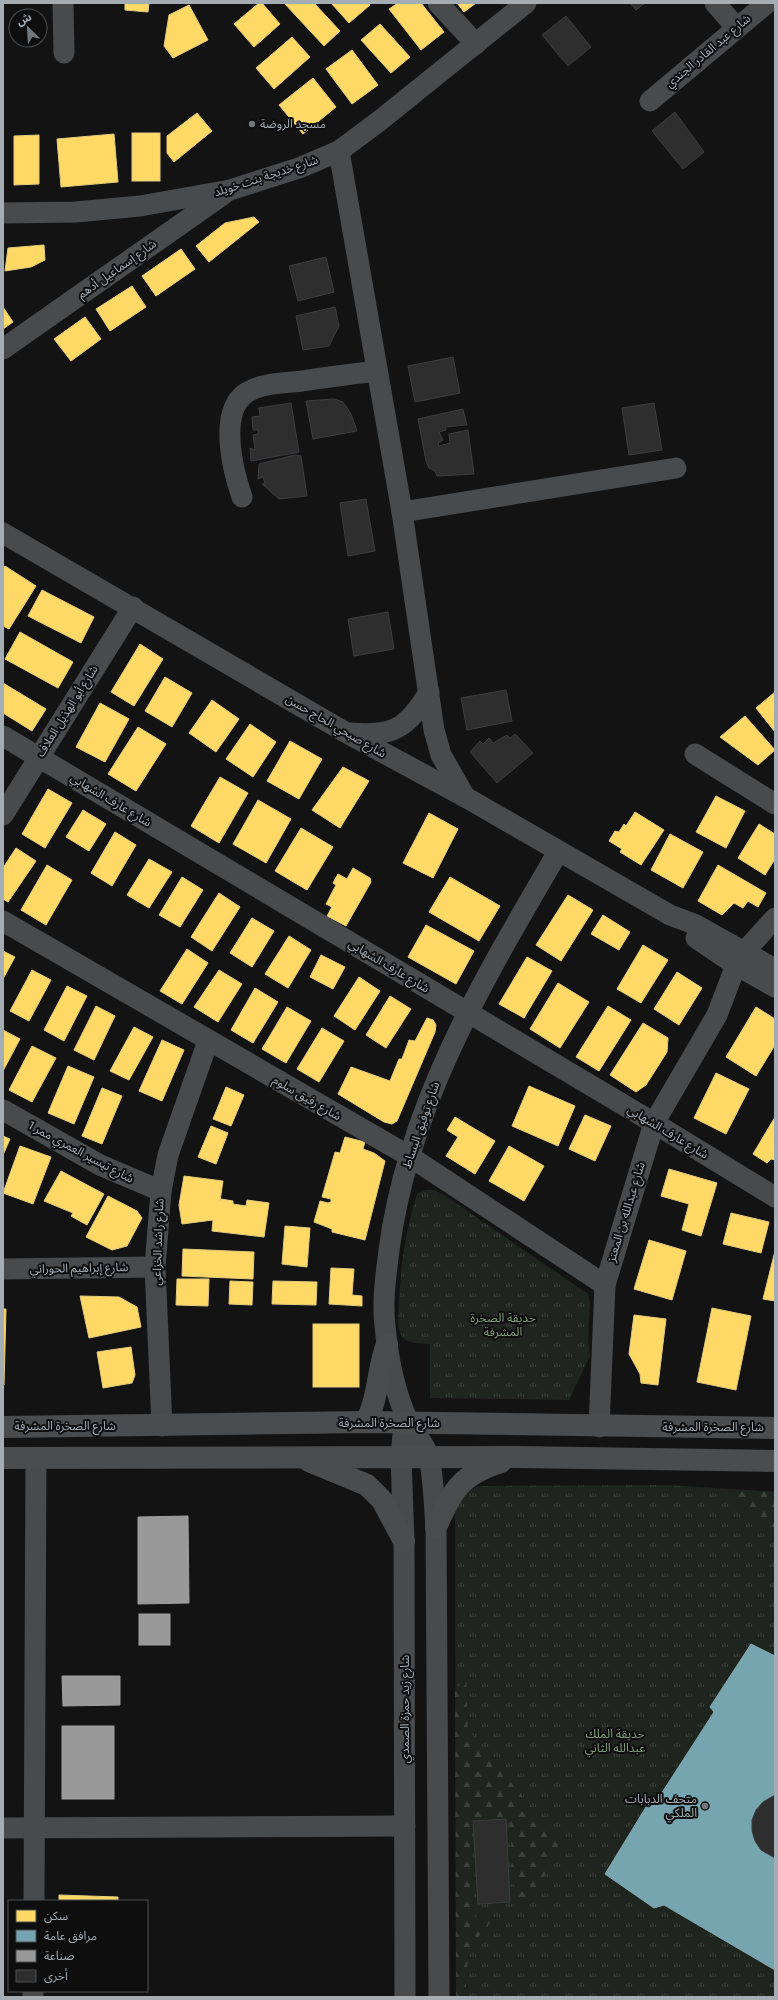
<svg xmlns="http://www.w3.org/2000/svg" width="778" height="2000" font-family="'Exo 2','Noto Sans Arabic',sans-serif">
<style>
.grass{fill:url(#grass-tufts)}
.forest{fill:url(#forest-firs)}
.homes{fill:#ffd966;stroke:#e4cc7d}
.public{fill:#76a5af;stroke:#84a7b0}
.industry{fill:#999;stroke:#9d9fa1}
.building{fill:#2e2e2f;stroke:#3c3e40}
.lines{fill:none;stroke-linecap:round;stroke-linejoin:round}
.minor{stroke:#484a4c;stroke-width:21}
.major{stroke:#4a4c4e;stroke-width:22}
.poi-dot{fill:#72777c;stroke:#0e0e0f;stroke-width:1.5}
.labels{text-anchor:middle;stroke-width:4;stroke-linejoin:round;paint-order:stroke}
.street-label{font-size:12px;fill:#a5adb4;stroke:#0e0e0f}
.poi-label{font-size:12px;fill:#a5adb4;stroke:#0e0e0f;text-anchor:start}
.park-label{font-size:12px;fill:#839f7c;stroke:#0e0e0f}
</style>
<defs>
<pattern id="grass-tufts" width="24" height="20" patternUnits="userSpaceOnUse"><rect width="24" height="20" fill="#1e241e"/><path d="M3 7l-1-3M5 7V3M7 7l1-3M15 17l-1-3M17 17v-4M19 17l1-3" fill="none" stroke="#3c413c"/></pattern>
<pattern id="forest-firs" width="22" height="20" patternUnits="userSpaceOnUse"><rect width="22" height="20" fill="#1e241e"/><path d="M5 1l3.5 6h-7zM16 11l3.5 6h-7z" fill="#3c413c"/></pattern>
</defs>
<rect width="100%" height="100%" fill="#131314"/>
<!-- grass -->
<g class="grass">
<path d="M426,1190H435L447,1197L588,1294L590,1302L588,1340L590,1356L569,1400L430,1398V1344C413,1342 404,1346 398,1327C399,1282 403,1237 417,1194Z"/>
<path d="M667,1485L775,1492V1997H456L455,1512C459,1499 466,1491 479,1486Z"/>
</g>
<!-- forest -->
<g class="forest">
<path d="M732,1489L775,1492V1528L725,1498Z"/>
<path d="M466,1677L468,1730L563,1846L528,1901L514,1913L510,1817L471,1818L476,1917H497C467,1943 466,1959 466,1997H456L455,1690Z"/>
</g>
<!-- homes -->
<g class="homes">
<path d="M125,3H149L148,12L125,10Z"/>
<path d="M259,3H262L280,24L254,47L234,24Z"/>
<path d="M284,3H314L340,31L324,46Z"/>
<path d="M331,3H368L370,5L349,23Z"/>
<path d="M398,3H421L444,32L421,50L389,9Z"/>
<path d="M457,3H476L464,12Z"/>
<path d="M189,5L208,40L173,58L164,46L169,15Z"/>
<path d="M380,24L410,57L391,73L361,40Z"/>
<path d="M292,37L310,57L274,89L256,68Z"/>
<path d="M352,50L378,85L352,104L326,69Z"/>
<path d="M313,78L336,107L303,134L279,105Z"/>
<path d="M197,113L212,131L174,162L167,153V136Z"/>
<rect x="132" y="133" width="28" height="48"/>
<path d="M114,134L118,182L61,187L57,139Z"/>
<path d="M39,135V184L14,185V136Z"/>
<path d="M254,217L259,222L209,262L196,246L225,223Z"/>
<path d="M44,245L45,260L31,267L5,271L8,248Z"/>
<path d="M181,249L195,269L156,296L142,276Z"/>
<path d="M132,286L146,307L110,331L96,309Z"/>
<path d="M3,307L13,322L3,329Z"/>
<path d="M85,317L101,339L71,361L54,339Z"/>
<path d="M5,566L36,586L9,629L3,626V569Z"/>
<path d="M42,590L94,617L81,643L28,616Z"/>
<path d="M20,632L73,662L58,688L5,659Z"/>
<path d="M140,644L163,659L134,706L111,692Z"/>
<path d="M165,677L192,693L172,727L145,711Z"/>
<path d="M3,683L46,709L32,731L3,713Z"/>
<path d="M775,692V732L756,708Z"/>
<path d="M212,700L239,719L216,752L189,733Z"/>
<path d="M100,703L129,719L105,762L76,747Z"/>
<path d="M745,716L775,750L758,765L720,737Z"/>
<path d="M250,724L276,742L253,777L226,759Z"/>
<path d="M138,727L166,744L136,791L108,774Z"/>
<path d="M290,741L322,759L299,799L267,781Z"/>
<path d="M343,767L369,781L340,828L312,810Z"/>
<path d="M220,777L248,793L219,843L191,826Z"/>
<path d="M48,789L72,803L45,848L22,834Z"/>
<path d="M716,796L745,811L726,848L696,832Z"/>
<path d="M258,800L291,819L266,863L233,844Z"/>
<path d="M83,810L106,824L89,851L66,837Z"/>
<path d="M635,812L664,830L641,865L620,852L622,849L609,841L615,831L619,832L624,824L626,826Z"/>
<path d="M429,813L458,829L433,878L403,863Z"/>
<path d="M759,824L775,834V859L765,875L738,858Z"/>
<path d="M301,828L333,847L307,890L275,871Z"/>
<path d="M115,832L136,845L112,886L91,873Z"/>
<path d="M670,834L703,852L683,888L651,870Z"/>
<path d="M16,848L36,861L8,902L3,899V868Z"/>
<path d="M149,859L172,872L149,908L127,895Z"/>
<path d="M47,865L72,880L46,925L21,910Z"/>
<path d="M718,865L766,893L758,907L748,901L743,908L734,903L722,915L698,901Z"/>
<path d="M353,868L370,878L371,882L346,926L327,916L332,907L326,904L336,885L333,883L338,874L347,879Z"/>
<path d="M182,877L203,890L180,927L159,915Z"/>
<path d="M450,877L500,906L479,941L429,912Z"/>
<path d="M219,893L240,907L212,951L191,937Z"/>
<path d="M568,895L593,910L561,961L536,945Z"/>
<path d="M603,915L630,932L619,950L591,934Z"/>
<path d="M252,918L274,931L252,967L230,953Z"/>
<path d="M426,925L474,951L456,984L408,957Z"/>
<path d="M289,936L311,950L288,988L265,974Z"/>
<path d="M643,945L668,960L641,1003L617,989Z"/>
<path d="M187,949L208,963L182,1004L160,991Z"/>
<path d="M3,951L15,957L3,979Z"/>
<path d="M321,955L345,967L333,989L310,977Z"/>
<path d="M527,957L552,971L524,1018L499,1004Z"/>
<path d="M32,970L51,980L29,1021L10,1011Z"/>
<path d="M219,970L242,984L218,1022L194,1007Z"/>
<path d="M677,972L702,988L679,1025L654,1009Z"/>
<path d="M359,977L380,991L355,1030L334,1016Z"/>
<path d="M558,983L589,1002L560,1048L530,1029Z"/>
<path d="M67,986L87,996L64,1041L44,1030Z"/>
<path d="M255,988L278,1002L253,1043L231,1030Z"/>
<path d="M390,996L411,1009L386,1048L366,1035Z"/>
<path d="M96,1006L115,1016L94,1060L74,1050Z"/>
<path d="M608,1006L631,1020L599,1071L576,1057Z"/>
<path d="M287,1007L311,1021L286,1063L262,1049Z"/>
<path d="M756,1007L775,1019V1045L756,1076L726,1057Z"/>
<path d="M427,1018L433,1020L436,1025L435,1032L397,1121L392,1124L384,1122L338,1094L351,1067L390,1081L399,1059H402L409,1040L415,1041Z"/>
<path d="M643,1023L668,1038L667,1052L646,1085L636,1092L610,1075Z"/>
<path d="M134,1027L153,1037L129,1080L110,1071Z"/>
<path d="M322,1028L344,1041L319,1082L297,1069Z"/>
<path d="M3,1030L20,1039L3,1071Z"/>
<path d="M162,1040L184,1050L162,1101L139,1091Z"/>
<path d="M32,1046L56,1058L32,1102L9,1090Z"/>
<path d="M68,1066L94,1077L74,1124L48,1113Z"/>
<path d="M716,1073L749,1089L726,1134L694,1118Z"/>
<path d="M529,1086L575,1106L558,1146L512,1126Z"/>
<path d="M226,1087L244,1095L231,1126L213,1119Z"/>
<path d="M102,1088L122,1096L102,1144L82,1136Z"/>
<path d="M585,1115L611,1126L595,1161L569,1149Z"/>
<path d="M455,1117L495,1141L475,1174L446,1156L458,1137L447,1130Z"/>
<path d="M775,1117V1160L771,1159L767,1163L753,1154Z"/>
<path d="M211,1126L228,1133L216,1164L198,1157Z"/>
<path d="M3,1136L10,1139L3,1155Z"/>
<path d="M345,1137L365,1142L363,1149L374,1153L385,1161L365,1240L332,1232V1229L314,1222L320,1201L328,1203L331,1202V1199L322,1197L335,1152L340,1153Z"/>
<path d="M20,1146L51,1157L33,1204L3,1193Z"/>
<path d="M509,1146L544,1166L524,1201L489,1181Z"/>
<path d="M669,1169L717,1183L701,1236L682,1230L689,1204L661,1196Z"/>
<path d="M61,1171L104,1194L87,1225L71,1216L73,1213L44,1201Z"/>
<path d="M184,1176L223,1181L220,1201L221,1199L233,1201V1204L246,1206L247,1200L269,1203L264,1237L212,1231L213,1220L182,1224L179,1205Z"/>
<path d="M108,1196L137,1211L142,1218L127,1246L112,1250L86,1237Z"/>
<path d="M731,1213L769,1222L761,1253L723,1244Z"/>
<path d="M285,1226L310,1228L307,1267L282,1264Z"/>
<path d="M649,1240L686,1251L672,1300L634,1289Z"/>
<path d="M183,1249L254,1252L253,1279L182,1276Z"/>
<path d="M775,1251V1301L763,1299Z"/>
<path d="M331,1268L354,1269L352,1295L362,1296V1306L329,1304Z"/>
<path d="M177,1279H209L208,1306L176,1305Z"/>
<path d="M230,1281L253,1282L252,1305L229,1304Z"/>
<path d="M273,1281L317,1282L316,1305L272,1304Z"/>
<path d="M80,1296L119,1297L137,1307L141,1327L89,1338Z"/>
<path d="M712,1308L751,1316L736,1390L697,1382Z"/>
<path d="M3,1309H6L4,1385H3Z"/>
<path d="M634,1315L666,1319L658,1385L641,1383L640,1374L629,1354Z"/>
<rect x="313" y="1324" width="46" height="63"/>
<path d="M131,1347L135,1375L132,1383L103,1388L97,1352Z"/>
<path d="M59,1895L118,1897V1901H59Z"/>
</g>
<!-- public -->
<path class="public" d="M751,1644L775,1656V1795L763,1802L756,1810L752,1820V1831L755,1841L761,1850L775,1858V1970L664,1905L654,1908L605,1874L646,1807L654,1805L714,1712L710,1707Z"/>
<!-- industry -->
<g class="industry">
<path d="M188,1516L189,1603L138,1604V1517Z"/>
<rect x="139" y="1614" width="31" height="31"/>
<path d="M62,1676H120V1705L63,1706Z"/>
<rect x="62" y="1726" width="52" height="73"/>
</g>
<!-- building -->
<g class="building">
<path d="M630,3H645L636,10Z"/>
<path d="M566,16L591,47L568,66L542,35Z"/>
<path d="M675,112L704,152L683,169L652,131Z"/>
<path d="M326,257L334,292L298,301L289,266Z"/>
<path d="M335,307L339,326L329,346L303,350L296,316Z"/>
<path d="M453,357L460,393L415,402L408,366Z"/>
<path d="M334,399L343,402L351,414L357,431L313,439L306,401Z"/>
<path d="M291,403L299,452L251,461L250,448L255,450L253,435L258,434V430H253L252,417L260,416L259,408Z"/>
<path d="M654,403L662,450L629,455L622,408Z"/>
<path d="M463,409L467,425L445,427L446,430L439,432L443,440L438,443L439,446L450,443L449,434L468,430L474,474L437,476L435,471L429,468L426,461L418,419Z"/>
<path d="M295,455L301,456L307,496L279,499L262,484L265,483L263,477L258,479L259,464Z"/>
<path d="M366,499L375,551L348,556L340,503Z"/>
<path d="M388,612L394,649L354,656L348,619Z"/>
<path d="M506,690L512,721L467,730L461,698Z"/>
<path d="M515,734L533,753L497,783L470,752L480,741L483,744L489,738L493,743L507,735L510,738Z"/>
<path d="M775,1795V1858L761,1850L755,1841L752,1831V1820L756,1810L763,1802Z"/>
<path d="M506,1819L510,1902L478,1904L473,1821Z"/>
</g>
<g class="lines">
<!-- minor -->
<g class="minor">
<path d="M63,3L64,53"/>
<path d="M438,3L476,44"/>
<path d="M715,3L736,27"/>
<path d="M650,101L767,3"/>
<path d="M339,151L402,512L434,730L441,755L465,797"/>
<path d="M3,213L76,212L140,206L230,190L299,168L339,151L378,122L526,3"/>
<path d="M3,349L224,194"/>
<path d="M242,497C233,471 218,412 246,393C261,383 284,383 302,381C327,377 352,374 377,371"/>
<path d="M402,512L676,468"/>
<path d="M3,533L345,732L467,798L670,915L694,924L775,969"/>
<path d="M349,733C392,737 407,729 429,692"/>
<path d="M3,736L654,1123L775,1197"/>
<path d="M695,754L775,804"/>
<path d="M3,815L133,607"/>
<path d="M3,921L409,1156L605,1285"/>
<path d="M696,938L736,965L775,987"/>
<path d="M3,1110L100,1165L161,1191"/>
<path d="M3,1269L155,1267"/>
<path d="M162,1426L155,1267L161,1191L168,1155L208,1041"/>
<path d="M599,1427L605,1285L654,1123L717,1015L736,965L745,951L775,918"/>
<path d="M3,1828L405,1826"/>
<path d="M34,1901L36,1458"/>
<path d="M33,1997V1991"/>
<path d="M405,1997L404,1541L401,1458L403,1434L408,1423"/>
<path d="M439,1997L436,1527C434,1504 434,1480 429,1458C425,1442 414,1434 408,1421C394,1391 388,1358 385,1326C382,1300 386,1275 389,1250C408,1104 485,977 558,852"/>
</g>
<!-- major -->
<g class="major">
<path d="M366,1422C379,1397 377,1370 387,1344"/>
<path d="M3,1427L366,1422L775,1428"/>
<path d="M3,1458L517,1457L775,1461"/>
<path d="M309,1461L367,1485L382,1500L404,1541"/>
<path d="M436,1527C453,1490 460,1475 501,1462"/>
</g>
</g>
<!-- markers -->
<g class="poi-dot">
<circle cx="252" cy="124" r="4"/>
<circle cx="705" cy="1806" r="4"/>
</g>
<g class="labels">
<!-- street labels -->
<g class="street-label">
<text transform="translate(708 51) rotate(-40)" y="4">شارع عبد القادر الجندي</text>
<text transform="translate(266 176) rotate(-18)" y="4">شارع خديجة بنت خويلد</text>
<text transform="translate(117 269) rotate(-35)" y="4">شارع إسماعيل أدهم</text>
<text transform="translate(67 711) rotate(-58)" y="4">شارع أبو الهذيل العلاف</text>
<text transform="translate(336 726) rotate(30)" y="4">شارع صبحي الحاج حسن</text>
<text transform="translate(111 800) rotate(31)" y="4">شارع عارف الشهابي</text>
<text transform="translate(389 966) rotate(31)" y="4">شارع عارف الشهابي</text>
<text transform="translate(307 1098) rotate(30)" y="4">شارع رفيق سلوم</text>
<text transform="translate(421 1125) rotate(-71)" y="4">شارع توفيق البساط</text>
<text transform="translate(668 1132) rotate(31)" y="4">شارع عارف الشهابي</text>
<text transform="translate(81 1152) rotate(28)" y="4">شارع تيسير العمري ممر 1</text>
<text transform="translate(626 1212) rotate(-73)" y="4">شارع عبدالله بن المعتز</text>
<text transform="translate(158 1242) rotate(-88)" y="4">شارع راشد الخزاعي</text>
<text transform="translate(79 1268) rotate(-1)" y="4">شارع إبراهيم الحوراني</text>
<text x="389" y="1427">شارع الصخرة المشرفة</text>
<text x="65" y="1430">شارع الصخرة المشرفة</text>
<text x="713" y="1431">شارع الصخرة المشرفة</text>
<text transform="translate(405 1709) rotate(-90)" y="4">شارع زيد حمزة الصمدي</text>
</g>
<!-- poi labels -->
<g class="poi-label">
<text x="260" y="128">مسجد الروضة</text>
<text x="697" y="1803" text-anchor="end">متحف الدبابات<tspan x="697" dy="14">الملكي</tspan></text>
</g>
<!-- park labels -->
<g class="park-label">
<text x="503" y="1322">حديقة الصخرة<tspan x="503" dy="14">المشرفة</tspan></text>
<text x="615" y="1738">حديقة الملك<tspan x="615" dy="14">عبدالله الثاني</tspan></text>
</g>
</g>
<!-- border -->
<rect width="778" height="2000" fill="none" stroke="#a5adb4" stroke-width="8"/>
<!-- legend -->
<rect x="8" y="1900" width="140" height="92" fill="#0e0e0f" stroke="#4a4e51"/>
<rect x="16" y="1910" width="20" height="12" fill="#ffd966" stroke="#4a4e51"/>
<text x="44" y="1920" font-size="12" fill="#a5adb4">سكن</text>
<rect x="16" y="1930" width="20" height="12" fill="#76a5af" stroke="#4a4e51"/>
<text x="44" y="1940" font-size="12" fill="#a5adb4">مرافق عامة</text>
<rect x="16" y="1950" width="20" height="12" fill="#999999" stroke="#4a4e51"/>
<text x="44" y="1960" font-size="12" fill="#a5adb4">صناعة</text>
<rect x="16" y="1970" width="20" height="12" fill="#2e2e2f" stroke="#4a4e51"/>
<text x="44" y="1980" font-size="12" fill="#a5adb4">أخرى</text>
<!-- north arrow -->
<g transform="translate(28 28) rotate(335)"><circle r="19" fill="#0e0e0f" stroke="#4a4e51"/>
<path d="M0-3L7 15L0 10L-7 15Z" fill="#72777c"/>
<text y="-6" font-size="11" font-weight="bold" text-anchor="middle" fill="#a5adb4">ش</text>
</g>
</svg>
